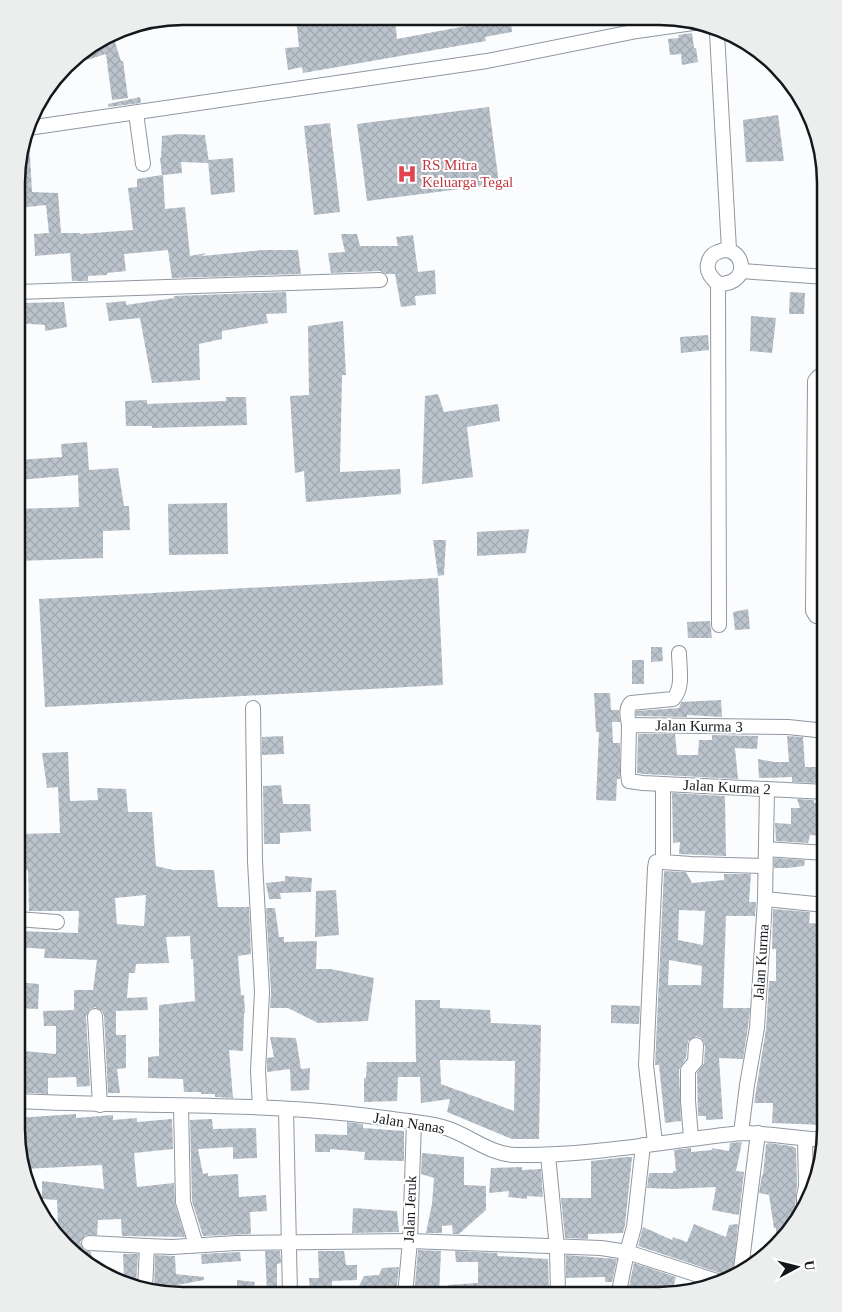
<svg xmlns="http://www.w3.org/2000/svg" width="842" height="1312" font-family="'Times New Roman',serif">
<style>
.building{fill:url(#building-cross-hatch);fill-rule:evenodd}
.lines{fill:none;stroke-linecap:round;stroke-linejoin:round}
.minor-casing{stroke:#8f97a0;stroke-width:16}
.minor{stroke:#fff;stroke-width:14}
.labels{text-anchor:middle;stroke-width:4;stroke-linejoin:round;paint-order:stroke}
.health-label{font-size:15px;fill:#be3a42;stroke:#fff;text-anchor:start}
.street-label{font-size:15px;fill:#15181b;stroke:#fff}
.rim{fill:none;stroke:#15181b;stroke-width:2.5}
</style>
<defs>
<pattern id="building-cross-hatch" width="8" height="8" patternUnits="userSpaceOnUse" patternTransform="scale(1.25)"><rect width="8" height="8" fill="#bbc4cd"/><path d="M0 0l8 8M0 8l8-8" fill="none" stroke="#a0a8af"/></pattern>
</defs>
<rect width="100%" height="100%" fill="#fafcfe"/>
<!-- building -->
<g class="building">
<path d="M296,17H395L397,39L482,23L481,17H510L512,32L485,37L486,41L303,73L302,67L288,70L285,48L299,47Z"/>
<path d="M112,33L121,61H123L128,98L112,100L106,54L67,66L73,58Z"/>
<path d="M692,33L694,48H696L698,62L682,65L681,54L670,55L668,39L679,38L678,35Z"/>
<path d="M140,97L141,103L108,107V104Z"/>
<path d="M489,107L499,184L367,201L357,124Z"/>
<path d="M778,115L784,161L746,162L743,120Z"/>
<path d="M330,123L340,212L314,215L304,126Z"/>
<path d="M179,134L205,135L209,163L181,162L182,173L163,175L165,209L185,207L190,256L206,253L202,256L263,250H298L301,274L172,278L168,250L124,254L126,271L107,273V275L88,276V281H72L70,253L35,256L34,234L49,233L46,205L18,208V162L25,136L29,137L32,192L58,193L61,233H80V234L133,230L128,188L137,187V179L162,175L160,158H161L162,136Z"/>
<path d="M233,158L235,192L211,195L208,160Z"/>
<path d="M341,234H357L360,246H398L396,237L413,235L418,272L435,270L436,294L415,296L416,305L401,307L395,274H386L380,271L331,273L328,253L345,252Z"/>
<path d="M286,292L287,313L266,314L268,323L222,331V339L199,344L200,380L152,383L140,318L109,321L106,303L126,301V305L174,298V296Z"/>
<path d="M790,292L805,293L804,314H789Z"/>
<path d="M64,302L67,327L45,331V325L17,323V306H23V303Z"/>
<path d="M751,316L776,318L772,353L750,351Z"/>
<path d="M343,321L346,375H342L340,472L400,469L401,494L306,502L304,471L295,473L290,396L309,395L308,326Z"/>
<path d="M708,335L709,350L681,353L680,337Z"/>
<path d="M438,394L444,412L498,404L500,421L467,427L473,477L422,484L425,396Z"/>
<path d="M226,397H246L247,425L152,428V426H126L125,401L147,400V404L226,401Z"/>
<path d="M87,442L89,470L118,468L124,506H129L130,530L103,531V558L17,561V509L79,507L78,475L17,480V460L62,457L61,444Z"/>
<path d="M227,503L228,554L169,555L168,504Z"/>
<path d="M529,529L526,553L477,556V532Z"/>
<path d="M433,540H446L444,575L438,576Z"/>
<path d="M438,578L443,685L45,707L39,599Z"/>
<path d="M748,609L750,629L735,630L733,612Z"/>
<path d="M710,621L712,638H688L687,622Z"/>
<path d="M651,647H662L663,661L651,662Z"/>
<rect x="632" y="660" width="12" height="24"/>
<path d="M594,693H610L611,710H619L620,722H612L613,743H620V779H617L616,801L596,800L599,732H596Z"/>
<path d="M721,700L722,717L687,715V717L636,716V711L679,708L681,702Z"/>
<path d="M638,734H675L677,755H698L699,740H712V735L758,736L757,749L735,748L738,779L644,774L637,773Z"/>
<path d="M283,736L284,754L262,755V737Z"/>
<path d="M787,736L803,737L805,767H816V783L792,782V777L759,778L758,759L774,762H789Z"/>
<path d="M68,752L70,801L98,800L97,788L126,789L128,812H152L156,866L173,870H214L218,907H249L251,954L238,956L241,995H244L245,1013H244L243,1051L229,1050L233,1098L215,1097V1094H201V1092H184L183,1079L148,1078V1057L159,1056V1005L195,1001L193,959H191L190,936L166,937L169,963L136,964L135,973H129L127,998L147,997L148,1010L116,1011V1035H126V1068L117,1069L120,1093H108L104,1016L102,1011L95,1007L90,1009L86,1016L90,1086L77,1087L76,1077L48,1078V1094L16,1092V1058L23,1059L24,1051L56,1054V1026H44L43,1011L74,1010V990H93L97,960L44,958L45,949L17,947V931L78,933L79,911H29L28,870L17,871V834L60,833L58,787L47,788L42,753ZM146,895L144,926L117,924L115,898Z"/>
<path d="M281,785L283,804H310L311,831L280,833V844H264L263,786Z"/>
<path d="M672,793L725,796L726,856L679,854L680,842L673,843Z"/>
<path d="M797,799L814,800V803L826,802L825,836L810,835L808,843L776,841L775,823L791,824V808H800Z"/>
<path d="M774,858L805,860L804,866L787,868H774Z"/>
<path d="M664,871L686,872L692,883L724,880V874H751L749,902H756L755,916H726L723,1008H750L748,1027L743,1059L719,1058L723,1119L706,1120V1116H698L697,1073L704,1063L705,1046L701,1038L696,1036L688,1041L686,1058L679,1070L681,1121L665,1123L659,1065H655ZM679,910L705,911L703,945L678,940ZM669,960L702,966L701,985H668Z"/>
<path d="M285,876L312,878L311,892L280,893L281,899H269L266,883L285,881Z"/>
<path d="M336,890L339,935L315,937L316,891Z"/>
<path d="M266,908H275L279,937H284V942L317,941L316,969H331L374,978L368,1021L318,1023L288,1008H270L271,992Z"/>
<path d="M773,909L810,912L809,923L823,924V956H825V1002H822L825,1044L819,1045L822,1082H820L819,1110H824V1125L772,1123L773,1103H754L766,1029L769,981H776V949H772Z"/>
<path d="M16,982L39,984L38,1009L16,1008Z"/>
<path d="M415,1000H440V1008L490,1010L491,1023L541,1025L539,1139H512L447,1112L450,1099L421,1103L420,1077H398L397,1101L364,1102V1078H366L367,1062H416ZM440,1060L515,1061L514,1111L441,1084Z"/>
<path d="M611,1005L640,1006L639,1024L611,1023Z"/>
<path d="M270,1037L296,1038L301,1069L310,1068L309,1090L291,1091L290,1069L267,1072V1058L274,1057Z"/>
<path d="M76,1114V1118L113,1115V1120L137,1118V1122L172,1119L173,1149L134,1153L137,1187L174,1183L175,1204L185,1237L122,1236L121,1219L98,1220L97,1235H85L80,1242L84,1250L91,1252L92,1257L79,1258L52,1223H58L57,1200L42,1199V1181L104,1189L102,1165L24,1169L16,1129V1118Z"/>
<path d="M212,1119L213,1129L256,1128L257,1158L233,1159V1147L198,1149L203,1174L208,1173V1176L238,1174L239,1197L266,1195L267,1211L250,1212L251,1234L203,1236L192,1201L190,1120Z"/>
<path d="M347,1122L363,1124V1128L404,1131V1161L364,1160L365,1152L330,1149V1152H315V1134L347,1135Z"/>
<path d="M742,1142L736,1171L744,1172L739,1215L712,1210L716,1187L674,1189L647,1188L649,1173H673V1171H676L674,1150L691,1148V1152L712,1150V1148L729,1151L730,1143Z"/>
<path d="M769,1143L791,1146L796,1148L797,1185L795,1208L800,1216L791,1230L776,1242V1228H774L769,1195L759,1193L762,1175H763L766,1144Z"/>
<path d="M814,1150L823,1152L815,1185Z"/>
<path d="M422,1153L464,1157V1185L486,1186V1210L459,1234H453L452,1225L442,1226V1233H426L432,1204L434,1178L421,1174Z"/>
<path d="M626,1157H632L625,1225L623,1233L588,1234V1239L565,1238L561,1198H591V1161Z"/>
<path d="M522,1167V1170L541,1169L543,1197L527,1196V1199L508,1197L509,1191L489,1193L491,1168Z"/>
<path d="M353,1208L397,1211L399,1232L352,1233Z"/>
<path d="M694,1224L726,1237L729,1225L738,1224L733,1273L730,1278L726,1275L638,1246L643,1227L672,1240L673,1237L687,1242Z"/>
<path d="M418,1250L441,1251L439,1295H414Z"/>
<path d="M265,1251H280L281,1263L277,1264V1292H267Z"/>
<path d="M318,1251H344L346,1265H357V1280L332,1281V1295H310L309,1278H319Z"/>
<path d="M455,1251L497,1253L498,1256L548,1259L549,1295H506V1293L460,1295L459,1294H448V1285L478,1283V1262H456Z"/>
<path d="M240,1252L241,1261L202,1264L201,1254Z"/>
<path d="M123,1254H138L136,1284L124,1279Z"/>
<path d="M155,1255L175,1256L176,1274L204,1277V1280L177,1285L154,1286Z"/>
<path d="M566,1255L617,1259L612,1282H605V1277L566,1278Z"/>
<path d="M634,1263L676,1277L672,1293L659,1296H627Z"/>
<path d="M399,1267L396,1293L359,1286L364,1276L379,1275L382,1268Z"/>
<path d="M237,1280L255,1282L252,1295H237Z"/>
</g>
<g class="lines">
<defs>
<g id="minor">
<path d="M717,33L729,250"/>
<path d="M136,113L143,164"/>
<path d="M28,128L487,61L637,31L693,23"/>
<path d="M741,271L826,277"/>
<path d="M718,284C756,284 741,241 718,252C712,254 709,258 708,264C706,272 712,278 718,284L719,625"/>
<path d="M17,292L380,280"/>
<path d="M826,617L816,616L813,611L815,381L818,377H826"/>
<path d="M253,708L255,861L262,992L258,1071L260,1107"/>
<path d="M629,725C628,718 625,709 631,703L673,699C684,688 679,667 679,653"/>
<path d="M663,784V862L691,864L765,866"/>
<path d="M826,792L643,783L629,781L628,773L629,725L788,727L826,731"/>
<path d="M766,849L825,853"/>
<path d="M765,899L825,905"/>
<path d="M17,919L57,922"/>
<path d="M95,1016L100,1105"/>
<path d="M16,1101C128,1107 241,1102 352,1114C371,1116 390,1119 408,1121C422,1123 436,1124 449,1129C471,1137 492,1155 516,1155C591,1156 666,1141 741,1133C769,1133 797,1139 825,1140"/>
<path d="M181,1106L183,1202L196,1245"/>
<path d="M286,1109L290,1295"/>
<path d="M741,1133L747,1085L757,1028L765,899L767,789"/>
<path d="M691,1138L688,1101V1070L695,1062L696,1045"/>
<path d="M655,1143L646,1065L655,868L656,862H663"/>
<path d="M548,1155L557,1248L558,1295"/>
<path d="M804,1208V1196L806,1186L805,1140"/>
<path d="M89,1243L147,1246"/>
<path d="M741,1269L758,1133"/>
<path d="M145,1288L147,1246L172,1247L236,1243L410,1241L601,1248L627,1252L723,1283"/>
<path d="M405,1295L410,1241L414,1122"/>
<path d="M618,1296L627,1252L634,1227L643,1145"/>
</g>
</defs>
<!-- minor casing -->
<use href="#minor" class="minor-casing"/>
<!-- minor -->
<use href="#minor" class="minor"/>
</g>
<!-- icons -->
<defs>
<symbol id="hospital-bare" viewBox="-9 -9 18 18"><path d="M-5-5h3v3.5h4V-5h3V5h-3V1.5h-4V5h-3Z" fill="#e0444e" stroke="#fff" stroke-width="2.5" paint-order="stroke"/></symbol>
</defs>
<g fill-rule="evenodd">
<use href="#hospital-bare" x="393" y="160" width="28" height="28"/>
</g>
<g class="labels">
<!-- health labels -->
<g class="health-label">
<text x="422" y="170">RS Mitra<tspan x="422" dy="17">Keluarga Tegal</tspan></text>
</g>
<!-- street labels -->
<g class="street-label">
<text transform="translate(699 726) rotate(1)" y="5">Jalan Kurma 3</text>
<text transform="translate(727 787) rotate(3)" y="5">Jalan Kurma 2</text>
<text transform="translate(761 962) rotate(-86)" y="5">Jalan Kurma</text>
<text transform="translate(409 1123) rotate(9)" y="5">Jalan Nanas</text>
<text transform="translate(410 1209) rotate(-88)" y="5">Jalan Jeruk</text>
</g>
</g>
<!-- crop -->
<path d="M0 0H842V1312H0ZM183 25H659A158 158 0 0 1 817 183V1129A158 158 0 0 1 659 1287H183A158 158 0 0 1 25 1129V183A158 158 0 0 1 183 25Z" fill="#eceded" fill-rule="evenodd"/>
<path class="rim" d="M183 25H659A158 158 0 0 1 817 183V1129A158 158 0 0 1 659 1287H183A158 158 0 0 1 25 1129V183A158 158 0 0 1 183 25Z"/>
<!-- north arrow -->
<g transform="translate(797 1267) rotate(83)" stroke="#ffffff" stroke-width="4" paint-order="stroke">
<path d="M0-4L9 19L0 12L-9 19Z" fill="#15181b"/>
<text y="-8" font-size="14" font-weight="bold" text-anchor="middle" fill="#15181b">U</text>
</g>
</svg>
